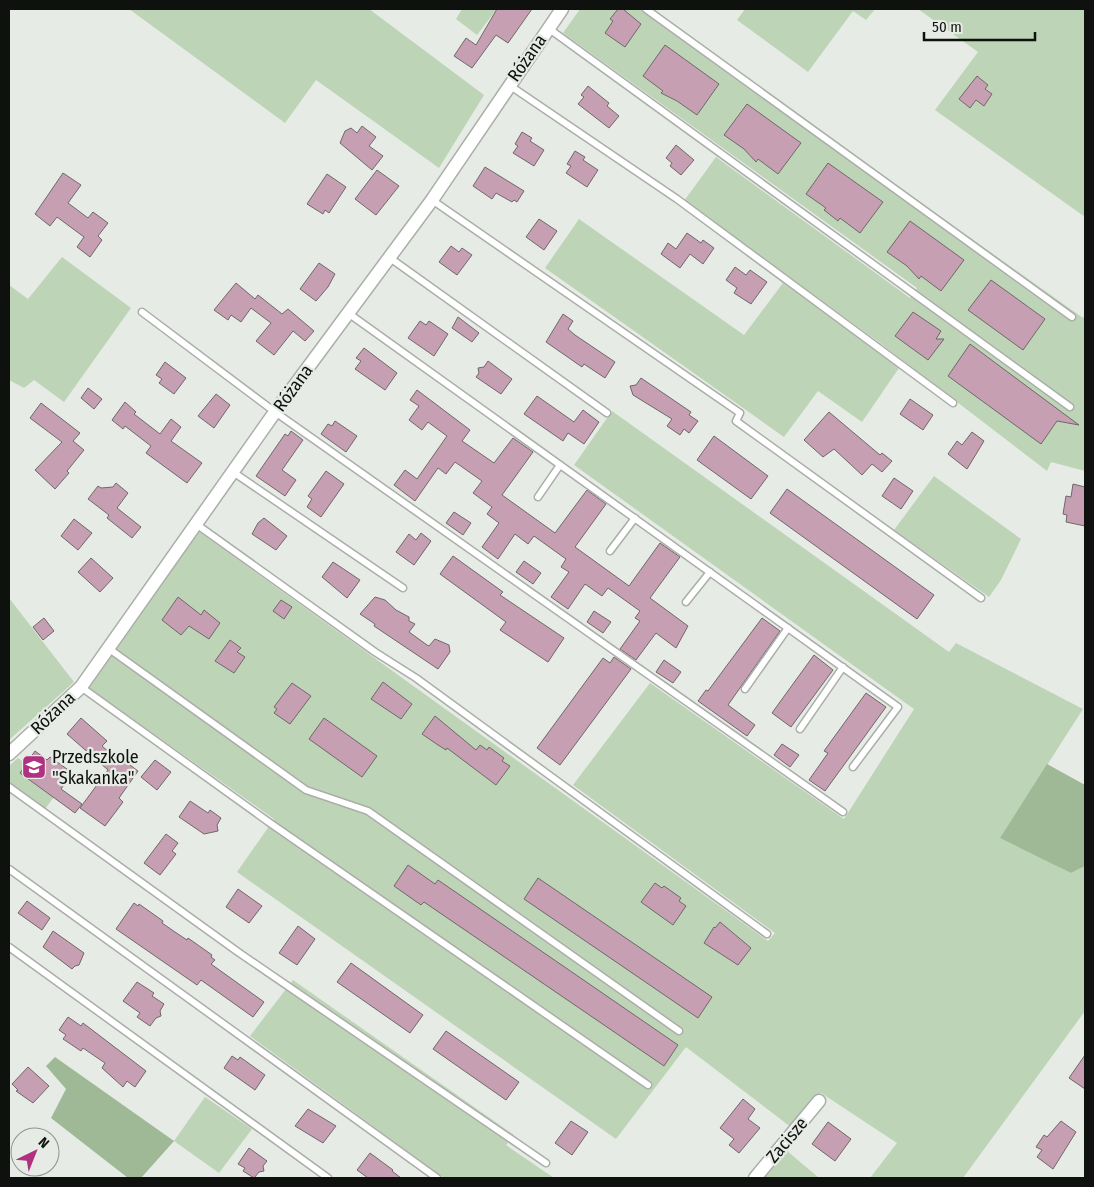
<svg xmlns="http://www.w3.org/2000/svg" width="1094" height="1187" font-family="'Fira Sans Condensed',sans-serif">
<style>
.green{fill:#bdd5b6}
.forest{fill:#9fb997}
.building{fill:#c79fb2;stroke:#6f686b}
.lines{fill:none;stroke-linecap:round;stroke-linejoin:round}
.service-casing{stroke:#aaaea8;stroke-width:9}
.minor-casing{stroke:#aaaea8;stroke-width:15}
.service{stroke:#fff;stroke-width:6}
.minor{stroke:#fff;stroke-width:12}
.labels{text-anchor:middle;stroke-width:4.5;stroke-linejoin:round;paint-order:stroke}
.street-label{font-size:18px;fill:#0f110f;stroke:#e6ebe5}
.poi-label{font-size:18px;fill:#0f110f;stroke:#e6ebe5;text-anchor:start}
</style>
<rect width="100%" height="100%" fill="#e6ebe5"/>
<!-- green -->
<g class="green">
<path d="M129,9H369L484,95L439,168L316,80L285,123Z"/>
<path d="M462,9H497L477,35L456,19Z"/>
<path d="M580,9H649L1083,318L1085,313V471L1051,462L1047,471L880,343L684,201L716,157L910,298L917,288L563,33Z"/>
<path d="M745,9H875L866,20L853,11L808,72L737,20Z"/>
<path d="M918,9H1085V217L935,110L978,52Z"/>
<path d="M579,219L744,335L783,283L899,368L862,422L818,391L784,437L545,268Z"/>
<path d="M62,257L131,308L64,402L34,380L24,388L9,380V285L28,299Z"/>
<path d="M612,411L949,652L956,643L1083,709L1001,837L1071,873L1085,866V1011L963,1178H870L897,1143L821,1093L792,1128L686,1047L616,1139L237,872L274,819L89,688L198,531L768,941L775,933L573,785L650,683L844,819L914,709L574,465Z"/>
<path d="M934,476L1021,539L1001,580L989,597L894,530Z"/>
<path d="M9,598L74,682L9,740Z"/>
<path d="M18,758L26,764L20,773L54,797L45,809L9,783V766Z"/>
<path d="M293,980L514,1135L506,1145L554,1178H444L250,1036Z"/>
<path d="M205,1097L252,1129L219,1173L174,1141Z"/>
<path d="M786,1150L819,1178H763Z"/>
</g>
<!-- forest -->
<g class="forest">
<path d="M1047,764L1085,785V866L1071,873L1000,838Z"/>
<path d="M55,1057L174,1141L141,1178H128L51,1118L66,1089L46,1066Z"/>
</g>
<!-- building -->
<g class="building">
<path d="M497,9H532L508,43L496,35L472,68L454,56L466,38L476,45Z"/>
<path d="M618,9H623L641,24L625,47L605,33L613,21L610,19Z"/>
<path d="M665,45L719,84L697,115L677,101L661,93L663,91L643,76Z"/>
<path d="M977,76L988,85L985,89L992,94L984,106L976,100L970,108L959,99Z"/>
<path d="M588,86L609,103L607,106L619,116L609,128L578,104L584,97L581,95Z"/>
<path d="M747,104L801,143L778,174L758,159L756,162L744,149L724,135Z"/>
<path d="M362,126L376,137L369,146L383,156L372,170L340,143L345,131L351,128L357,133Z"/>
<path d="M522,132L532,138L530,141L544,150L534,166L513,153L518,146L515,144Z"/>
<path d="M676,145L694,160L681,175L670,166L672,163L666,158Z"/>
<path d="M575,151L585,157L583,160L598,170L587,187L566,173L571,166L567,164Z"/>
<path d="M828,163L883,202L860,233L840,218L838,221L824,210L826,208L806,194Z"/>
<path d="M485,167L524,191L517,202L514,200L512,202L496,193L492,199L473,186Z"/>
<path d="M377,170L399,186L376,215L355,199Z"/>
<path d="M63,173L81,185L68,203L88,218L93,212L108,223L98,236L102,240L90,257L77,247L84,237L57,217L50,226L35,214Z"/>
<path d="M327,174L346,187L329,213L325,210L323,214L307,204Z"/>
<path d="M539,219L557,231L544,250L526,237Z"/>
<path d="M910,221L964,260L941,291L921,276L919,279L907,266L887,252Z"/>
<path d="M687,233L701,243L703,240L714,248L703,264L690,254L680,268L661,254L668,243L676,249Z"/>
<path d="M451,246L459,252L462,248L472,255L457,275L439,262Z"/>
<path d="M319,263L335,274L328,287L316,301L300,289Z"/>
<path d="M735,267L746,275L750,270L767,282L751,304L734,293L737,288L726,280Z"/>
<path d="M991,280L1045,319L1023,350L968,310Z"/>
<path d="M236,283L255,299L258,295L282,314L288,309L314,331L305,341L293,331L274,355L256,341L271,323L251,308L241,322L231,315L228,320L214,310Z"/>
<path d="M913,312L941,331L936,339H944L928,360L895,336Z"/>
<path d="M563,314L573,321L568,329L575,335L615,362L605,378L584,364L582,367L546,342Z"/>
<path d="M458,317L479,333L472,342L452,328Z"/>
<path d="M420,321L426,325L429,321L448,334L434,356L408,338Z"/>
<path d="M970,344L1017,379L1079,425L1057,421L1041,444L948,376Z"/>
<path d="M364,348L397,373L385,390L355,369L361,361L356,358Z"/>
<path d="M488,361L512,379L501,394L476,377L479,373L478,368L484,367Z"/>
<path d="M165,362L186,378L174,394L159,383L162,379L156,375Z"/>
<path d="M641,378L691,412L689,415L698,421L689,433L684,429L680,435L667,426L672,419L633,395L630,386L636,385Z"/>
<path d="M88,388L102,399L94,409L81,398Z"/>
<path d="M417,390L470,430L462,441L494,463L513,438L533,452L502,495L555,533L587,490L606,504L575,547L629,586L660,543L680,557L650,598L688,626L676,648L656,633L636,660L620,649L640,621L635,618L640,611L608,588L602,596L585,584L568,609L551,597L569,572L561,567L566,559L534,536L528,544L515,534L498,559L482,547L499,523L487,514L492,507L473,493L482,481L455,462L446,474L438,468L415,501L394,485L405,470L417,479L447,436L428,422L422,430L409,420L419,406L410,400Z"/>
<path d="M216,394L230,405L214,428L198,416Z"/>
<path d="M537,396L574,422L583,410L599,422L584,444L568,433L563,441L524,414Z"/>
<path d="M910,399L933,415L923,430L900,414Z"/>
<path d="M125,402L136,412L134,414L160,434L171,419L181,427L171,441L202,463L187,483L146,453L151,446L125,426L123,429L112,420Z"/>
<path d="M41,403L80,433L73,441L84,450L67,471L69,473L55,489L35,470L62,442L30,418Z"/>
<path d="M829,412L880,455L882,453L892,461L882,472L872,464L862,475L834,449L823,457L804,440Z"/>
<path d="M335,421L357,436L346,452L321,434L328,424L332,426Z"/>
<path d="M291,431L303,440L282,470L296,480L285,496L256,476L285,434L288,436Z"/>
<path d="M972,432L984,441L967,469L948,454L957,441L962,445Z"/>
<path d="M714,436L768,476L751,499L697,460Z"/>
<path d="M326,471L344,484L321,517L307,507L312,499L308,496Z"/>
<path d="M894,478L913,491L901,509L882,496Z"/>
<path d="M116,483L128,493L117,508L141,527L132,538L107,518L109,515L88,499L98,486L101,488L113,487Z"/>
<path d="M1073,484L1085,487V526L1066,522L1067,515L1063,514L1066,496L1071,497Z"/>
<path d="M787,489L934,595L917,619L770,513Z"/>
<path d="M454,512L471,523L463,535L446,523Z"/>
<path d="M264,518L287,536L276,550L252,534L258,523Z"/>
<path d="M74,519L92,533L78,550L61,536Z"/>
<path d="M421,533L431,541L414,565L396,552L409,534L416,540Z"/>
<path d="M453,556L503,592L500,595L564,638L548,662L500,630L506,622L440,574Z"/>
<path d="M91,558L113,578L100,592L78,572Z"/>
<path d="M524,561L541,573L533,584L516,572Z"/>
<path d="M333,562L360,580L347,598L322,577Z"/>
<path d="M178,597L201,615L204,610L220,623L209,639L189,626L181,635L162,620Z"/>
<path d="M375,597L385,600L396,610L409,617V621L415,624L409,632L427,645L429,646L435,639L449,645L450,652L438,669L374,626L375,624L360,614Z"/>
<path d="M281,600L292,607L284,619L273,611Z"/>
<path d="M594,611L611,622L603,633L587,622Z"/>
<path d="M44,618L54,631L43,640L33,627Z"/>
<path d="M762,618L780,631L728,705L755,725L747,736L698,701L706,690L708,691Z"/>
<path d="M230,640L241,648L237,652L245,657L234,673L215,661Z"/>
<path d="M814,655L833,670L791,727L772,713Z"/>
<path d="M614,657L631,669L560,765L537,748L603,658L610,663Z"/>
<path d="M664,660L681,672L673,683L656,672Z"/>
<path d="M383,682L412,704L401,719L371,699Z"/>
<path d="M292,683L311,696L290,724L274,713L277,709L274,707Z"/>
<path d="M866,693L886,707L825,791L809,780L828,753L824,751Z"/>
<path d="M435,716L476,750L480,745L487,750L489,747L504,758L502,761L510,766L496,785L447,748L446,750L438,745L422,734Z"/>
<path d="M81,718L107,741L102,746L120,762L122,759L138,771L119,798L123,802L105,826L80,808L108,770L67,734Z"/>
<path d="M324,718L377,756L362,777L309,739Z"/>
<path d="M782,744L799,755L790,767L774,755Z"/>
<path d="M35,751L47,760L50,757L67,769L65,773L70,776L61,789L82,804L75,813L20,773Z"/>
<path d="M155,760L171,772L157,790L141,777Z"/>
<path d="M190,801L208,813L210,810L221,818L217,825L218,831L204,834L179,817Z"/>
<path d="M166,834L178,843L172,851L176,854L160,875L144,863Z"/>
<path d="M408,865L435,884L438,880L678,1045L664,1066L424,902L421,905L394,886Z"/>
<path d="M538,878L712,997L698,1018L524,899Z"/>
<path d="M655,883L662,888L664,886L681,898L679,901L686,906L673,925L641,902Z"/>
<path d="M238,889L262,906L249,923L226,907Z"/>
<path d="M27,901L50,918L42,930L18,913Z"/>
<path d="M134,903L138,906L139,904L163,921L162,923L175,932L187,940L188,938L212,955L211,957L215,960L211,964L264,1002L253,1017L201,980L197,985L116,929Z"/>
<path d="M720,922L751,948L738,965L704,943L714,927L715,928Z"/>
<path d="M298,926L315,939L297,965L279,953Z"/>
<path d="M53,931L84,953L79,965L75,966L72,969L43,947Z"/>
<path d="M351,963L423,1015L410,1033L337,982Z"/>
<path d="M137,982L154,993L152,996L164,1004L160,1011L161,1016L156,1018L150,1026L137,1017L140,1013L123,1001Z"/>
<path d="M68,1017L81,1026L83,1023L146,1071L135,1087L127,1081L123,1087L102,1068L105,1063L83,1048L81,1051L63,1039L66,1035L59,1030Z"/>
<path d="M446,1031L519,1082L506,1100L433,1049Z"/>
<path d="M1085,1055V1089L1069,1078Z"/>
<path d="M232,1056L238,1060L240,1057L265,1075L255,1090L224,1068Z"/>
<path d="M28,1067L49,1086L33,1103L16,1091L18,1090L12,1084Z"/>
<path d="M743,1099L755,1109L748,1119L760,1128L739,1153L729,1145L734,1139L720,1128Z"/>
<path d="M308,1109L336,1126L323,1143L295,1126Z"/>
<path d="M571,1121L588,1132L572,1155L555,1143Z"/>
<path d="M1061,1121L1076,1132L1053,1169L1037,1157L1042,1150L1036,1147L1044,1135L1047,1137Z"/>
<path d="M828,1122L851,1139L835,1161L812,1144Z"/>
<path d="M249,1148L267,1161L263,1166L264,1171L259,1172L254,1178L243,1171L245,1168L238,1164Z"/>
<path d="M370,1153L393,1170L392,1171L401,1178H368L357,1170Z"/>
</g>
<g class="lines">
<defs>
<g id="service">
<path d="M646,9L1072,317"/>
<path d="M548,28L1070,407"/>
<path d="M509,85L677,199L953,403"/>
<path d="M432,200L740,413L736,421L981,598"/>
<path d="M390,258L607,413"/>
<path d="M142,312L275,412L843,812"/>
<path d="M348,313L898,707L853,767"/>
<path d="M233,472L403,588"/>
<path d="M538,497L560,465"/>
<path d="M196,524L375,652L416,678L767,934"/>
<path d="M610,551L635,518"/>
<path d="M686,602L710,572"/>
<path d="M108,648L306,790L368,811L679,1031"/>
<path d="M81,687L270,823L648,1085"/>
<path d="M745,689L788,628"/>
<path d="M800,729L843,667"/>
<path d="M9,787L238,952L546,1163"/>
<path d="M9,869L437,1178"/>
<path d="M9,947L328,1178"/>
</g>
<g id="minor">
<path d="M9,754L81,687L275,412L432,200L562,9"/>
<path d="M755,1178L819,1101"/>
</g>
</defs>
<!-- service casing -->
<use href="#service" class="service-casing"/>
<!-- minor casing -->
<use href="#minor" class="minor-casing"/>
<!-- service -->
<use href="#service" class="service"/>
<!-- minor -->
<use href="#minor" class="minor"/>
</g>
<!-- icons -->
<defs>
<symbol id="school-square" viewBox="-11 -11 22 22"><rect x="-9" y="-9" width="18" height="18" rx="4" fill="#b0317f" stroke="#e6ebe5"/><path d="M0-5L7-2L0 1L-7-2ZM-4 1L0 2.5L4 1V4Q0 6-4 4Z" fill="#fff"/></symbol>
</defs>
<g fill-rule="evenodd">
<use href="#school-square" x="20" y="753" width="28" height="28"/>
</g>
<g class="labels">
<!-- street labels -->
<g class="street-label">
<text transform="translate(527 58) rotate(-55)" y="6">Różana</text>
<text transform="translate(293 388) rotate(-54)" y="6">Różana</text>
<text transform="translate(53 713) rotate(-43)" y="6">Różana</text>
<text transform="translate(787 1140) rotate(-50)" y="6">Zacisze</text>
</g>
<!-- poi labels -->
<g class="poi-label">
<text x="52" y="763">Przedszkole<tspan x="52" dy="21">"Skakanka"</tspan></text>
</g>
</g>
<!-- border -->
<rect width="1094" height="1187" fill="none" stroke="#0f110f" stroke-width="20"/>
<!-- north arrow -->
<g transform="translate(35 1152) rotate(43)"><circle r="24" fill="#e6ebe5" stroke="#90948f"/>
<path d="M0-4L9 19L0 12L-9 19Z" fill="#b0317f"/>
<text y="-8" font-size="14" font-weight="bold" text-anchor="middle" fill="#0f110f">N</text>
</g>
<!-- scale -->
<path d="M924 32v8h111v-8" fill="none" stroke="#0f110f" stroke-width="2.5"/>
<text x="932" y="32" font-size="15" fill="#0f110f" stroke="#e6ebe5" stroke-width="4" paint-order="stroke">50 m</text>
</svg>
